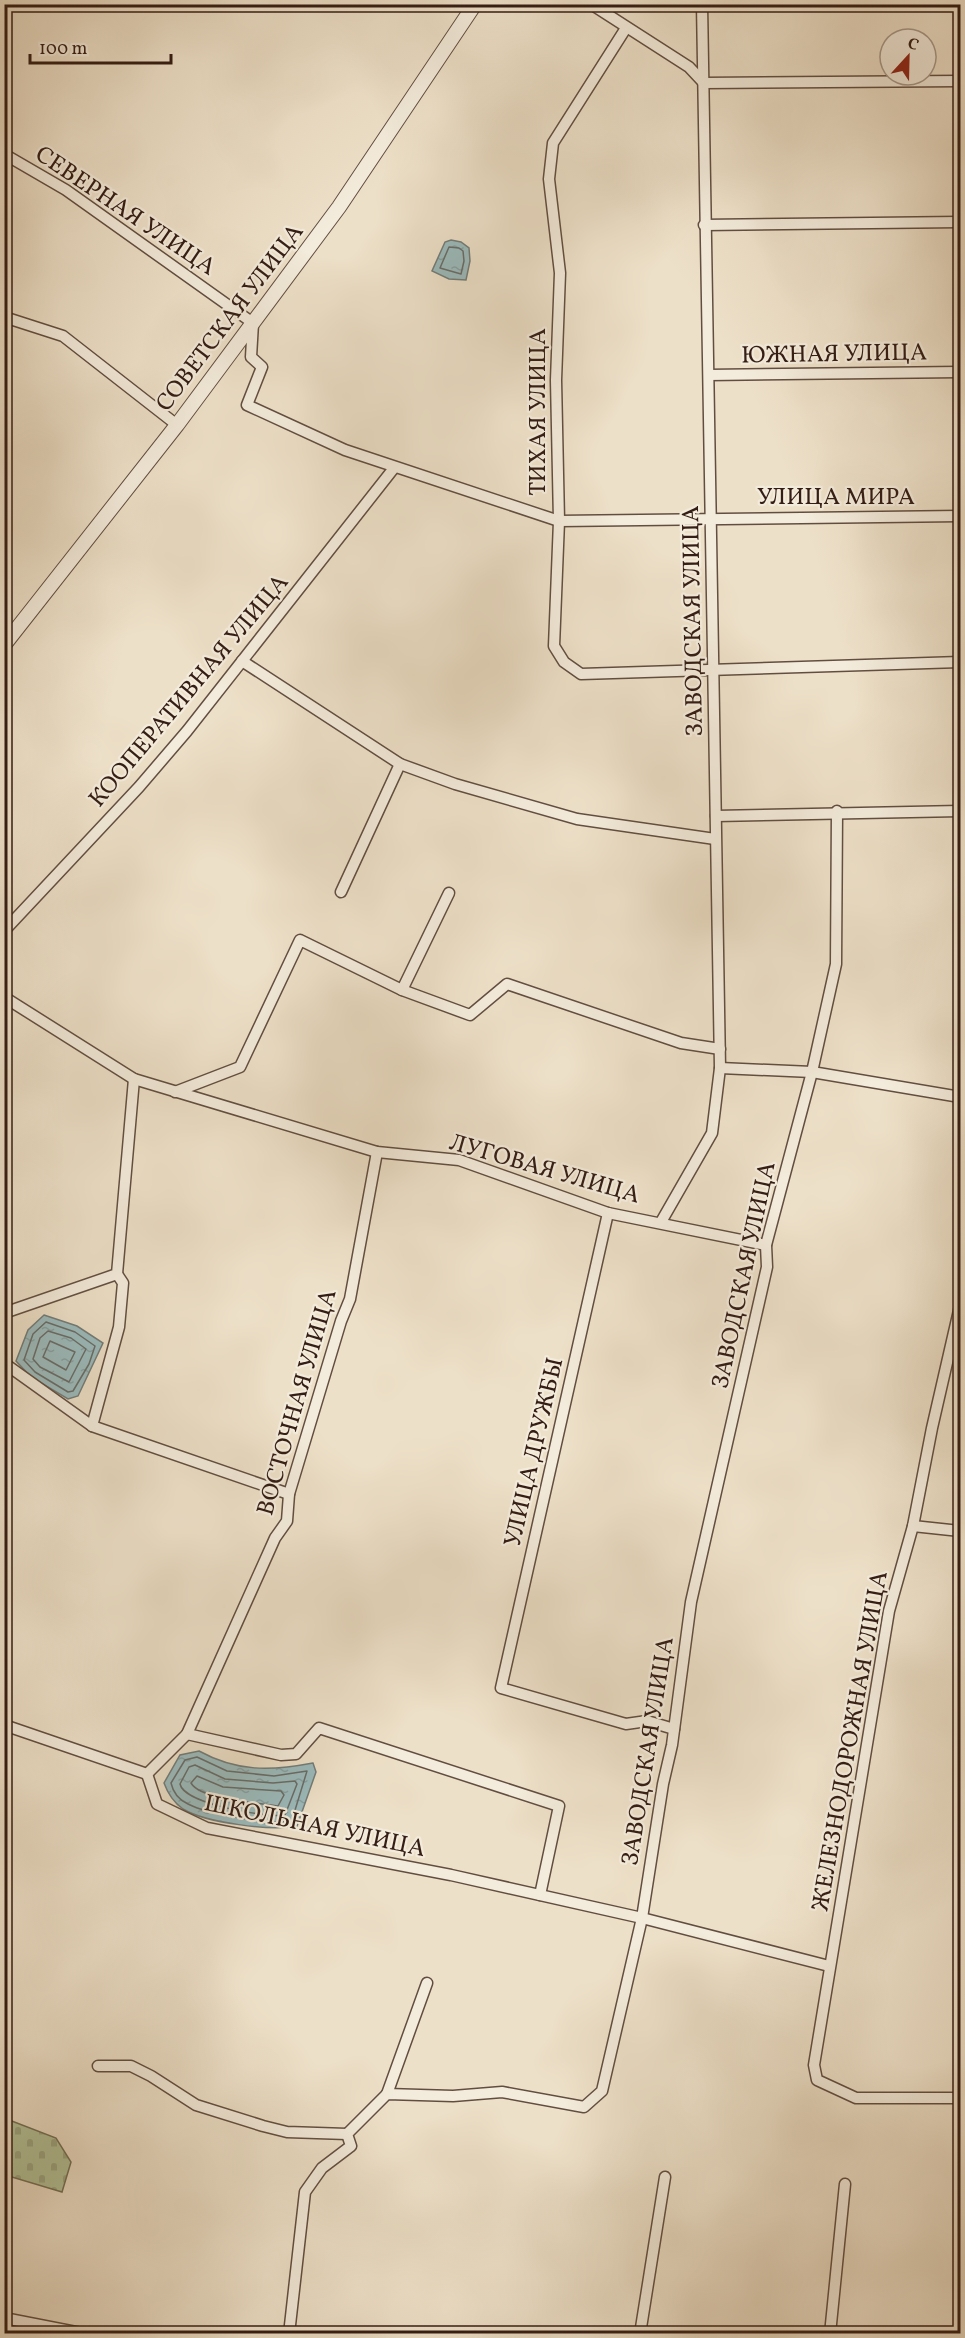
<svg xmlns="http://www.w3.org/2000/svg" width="965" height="2338" font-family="Vollkorn,serif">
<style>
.cemetery{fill:url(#cemetery-stones);stroke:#747057;stroke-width:1.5}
.water{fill:url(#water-ripples);stroke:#727c79;stroke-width:1.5}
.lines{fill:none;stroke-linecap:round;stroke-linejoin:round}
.shore{stroke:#686c68;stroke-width:1.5}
.minor-casing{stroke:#624e41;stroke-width:13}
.tertiary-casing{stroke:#624e41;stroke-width:16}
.minor{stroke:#f3ebdb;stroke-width:10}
.tertiary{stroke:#f3ebdb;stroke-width:14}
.labels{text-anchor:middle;stroke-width:4.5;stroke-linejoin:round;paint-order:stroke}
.street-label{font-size:24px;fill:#341d14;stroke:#f3ebdb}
</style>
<defs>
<pattern id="cemetery-stones" width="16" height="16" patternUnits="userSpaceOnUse" patternTransform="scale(1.5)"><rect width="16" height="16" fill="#b3c39a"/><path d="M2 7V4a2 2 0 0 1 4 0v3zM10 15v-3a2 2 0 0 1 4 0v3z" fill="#9ba784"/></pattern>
<pattern id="water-ripples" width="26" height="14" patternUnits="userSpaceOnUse" patternTransform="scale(1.5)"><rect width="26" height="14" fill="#9bbbbd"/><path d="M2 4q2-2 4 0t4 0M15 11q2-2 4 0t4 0" fill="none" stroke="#86a0a2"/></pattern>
</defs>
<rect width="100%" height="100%" fill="#ede0c8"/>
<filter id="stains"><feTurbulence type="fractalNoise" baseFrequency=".00333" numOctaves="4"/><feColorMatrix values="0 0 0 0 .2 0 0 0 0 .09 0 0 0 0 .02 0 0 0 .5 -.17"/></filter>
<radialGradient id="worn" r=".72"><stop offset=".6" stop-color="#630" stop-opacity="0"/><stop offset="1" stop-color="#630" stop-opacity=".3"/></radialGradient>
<!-- cemetery -->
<path class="cemetery" d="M4,2118L56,2138L71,2162L62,2192L5,2175Z"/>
<!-- water -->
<g class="water">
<path d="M451,240L461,242L469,248L470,261L466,280L449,279L432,271L445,242Z"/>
<path d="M44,1315L77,1326L103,1343L78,1396L68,1399L31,1377L16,1361L28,1330Z"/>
<path d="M199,1751C237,1772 271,1771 313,1763L316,1772L297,1826C271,1831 206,1823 183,1809C173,1802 168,1794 164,1783L180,1755Z"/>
</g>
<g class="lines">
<!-- shore -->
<g class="shore">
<path d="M449,247L459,248L463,251L464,261L461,274L440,268Z"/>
<path d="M46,1322L75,1332L95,1346L89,1364L73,1391L68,1392L35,1372L24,1360L33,1334Z"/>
<path d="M48,1331L71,1338L86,1349L69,1382L40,1367L33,1359L40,1338Z"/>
<path d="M50,1341L75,1352L66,1370L43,1357Z"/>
<path d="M197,1757L227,1771L274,1776L307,1771L292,1820C276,1827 205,1813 188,1804C179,1800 173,1792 171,1783L185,1760Z"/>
<path d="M195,1765L225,1779L273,1783L295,1781L297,1784L285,1815C267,1818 184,1804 180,1784L189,1767Z"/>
<path d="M197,1776L223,1787L281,1791L284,1795L278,1806C258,1803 201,1800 191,1783Z"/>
</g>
<defs>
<g id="minor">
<path d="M591,4L689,67L704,83L960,81"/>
<path d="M626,28L553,143L549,179L560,273L556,380L559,521L554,646L564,662L581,674L960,662"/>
<path d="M4,154L66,190L253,323L251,357L262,367L247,405L345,450L559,521L960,516"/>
<path d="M704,225L960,222"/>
<path d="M4,317L63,336L177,425"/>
<path d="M709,375L960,372"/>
<path d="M242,661L400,764L455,784L577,819L715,839"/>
<path d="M716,816L960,811"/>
<path d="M341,892L400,764"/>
<path d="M4,931L139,787L187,731L394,468"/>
<path d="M402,990L449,893"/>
<path d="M4,997L134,1079L377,1152L459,1160L608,1213L766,1245"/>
<path d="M720,1068L812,1072L960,1097"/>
<path d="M175,1092L240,1067L300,940L402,990L470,1015L507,984L681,1043L720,1049"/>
<path d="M608,1213L501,1688L626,1724L647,1721L674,1729"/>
<path d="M661,1222L712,1133L720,1068L702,4"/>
<path d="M960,1306L932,1428L913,1526L889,1611L814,2065L817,2080L856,2098H960"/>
<path d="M4,1313L117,1274L134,1079"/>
<path d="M4,1363L92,1426L289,1494"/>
<path d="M92,1426L119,1327L123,1283L117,1274"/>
<path d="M913,1526L960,1531"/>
<path d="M4,1725L147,1774"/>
<path d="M187,1734L281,1755L296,1754L319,1728L559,1806L540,1895"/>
<path d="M147,1774L157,1804L207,1828L451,1875L642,1918L829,1966"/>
<path d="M147,1774L187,1734L275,1538L287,1521L289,1494L341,1321L350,1299L377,1152"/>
<path d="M98,2066H131L151,2076L196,2105L263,2126L287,2132L347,2134"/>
<path d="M387,2094L427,1983"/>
<path d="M4,2318L86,2334"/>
<path d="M289,2334L305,2192L322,2168L351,2146L347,2134L387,2094L453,2096L502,2092L584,2107L602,2091L642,1918L663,1784L672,1745L691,1602L767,1267L766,1245L812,1072L836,964L837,811"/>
<path d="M640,2334L665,2177"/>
<path d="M830,2334L845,2184"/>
</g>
<path id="tertiary" d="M4,645L177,425L339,207L475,4"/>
</defs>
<!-- minor casing -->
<use href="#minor" class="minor-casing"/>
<!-- tertiary casing -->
<use href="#tertiary" class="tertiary-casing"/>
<!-- minor -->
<use href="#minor" class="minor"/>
<!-- tertiary -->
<use href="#tertiary" class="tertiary"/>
</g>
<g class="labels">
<!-- street labels -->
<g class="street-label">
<text transform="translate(126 210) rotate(34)" y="8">СЕВЕРНАЯ УЛИЦА</text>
<text transform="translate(229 317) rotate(-53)" y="8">СОВЕТСКАЯ УЛИЦА</text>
<text transform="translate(834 353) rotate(-1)" y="8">ЮЖНАЯ УЛИЦА</text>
<text transform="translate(537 412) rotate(-90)" y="8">ТИХАЯ УЛИЦА</text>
<text x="836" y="504">УЛИЦА МИРА</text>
<text transform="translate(692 621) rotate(-91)" y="8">ЗАВОДСКАЯ УЛИЦА</text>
<text transform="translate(188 690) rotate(-50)" y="8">КООПЕРАТИВНАЯ УЛИЦА</text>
<text transform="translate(545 1168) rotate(16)" y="8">ЛУГОВАЯ УЛИЦА</text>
<text transform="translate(743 1275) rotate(-78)" y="8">ЗАВОДСКАЯ УЛИЦА</text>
<text transform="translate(296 1402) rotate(-74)" y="8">ВОСТОЧНАЯ УЛИЦА</text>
<text transform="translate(533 1452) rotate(-77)" y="8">УЛИЦА ДРУЖБЫ</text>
<text transform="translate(849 1741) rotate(-80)" y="8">ЖЕЛЕЗНОДОРОЖНАЯ УЛИЦА</text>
<text transform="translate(647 1751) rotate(-81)" y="8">ЗАВОДСКАЯ УЛИЦА</text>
<text transform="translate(315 1825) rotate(12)" y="8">ШКОЛЬНАЯ УЛИЦА</text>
</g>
</g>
<!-- margin -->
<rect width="965" height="2338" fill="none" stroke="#ede0c8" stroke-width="24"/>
<rect x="6" y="6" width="953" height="2326" fill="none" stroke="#341d14" stroke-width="3"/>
<rect x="12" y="12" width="941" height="2314" fill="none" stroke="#341d14" stroke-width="1.5"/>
<!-- north arrow -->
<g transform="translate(908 57) rotate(22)"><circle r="28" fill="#f3ebdb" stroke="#a7998b" stroke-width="1.5"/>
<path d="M0-4.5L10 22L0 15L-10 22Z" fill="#8f2418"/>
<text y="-9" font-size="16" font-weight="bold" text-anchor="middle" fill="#341d14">С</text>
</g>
<!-- scale -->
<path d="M30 54v9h141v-9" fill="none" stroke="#341d14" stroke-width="3"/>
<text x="39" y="54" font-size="18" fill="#341d14" stroke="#f3ebdb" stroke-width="4.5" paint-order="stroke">100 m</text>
<rect width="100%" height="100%" filter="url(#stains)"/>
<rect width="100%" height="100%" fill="url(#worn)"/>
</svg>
